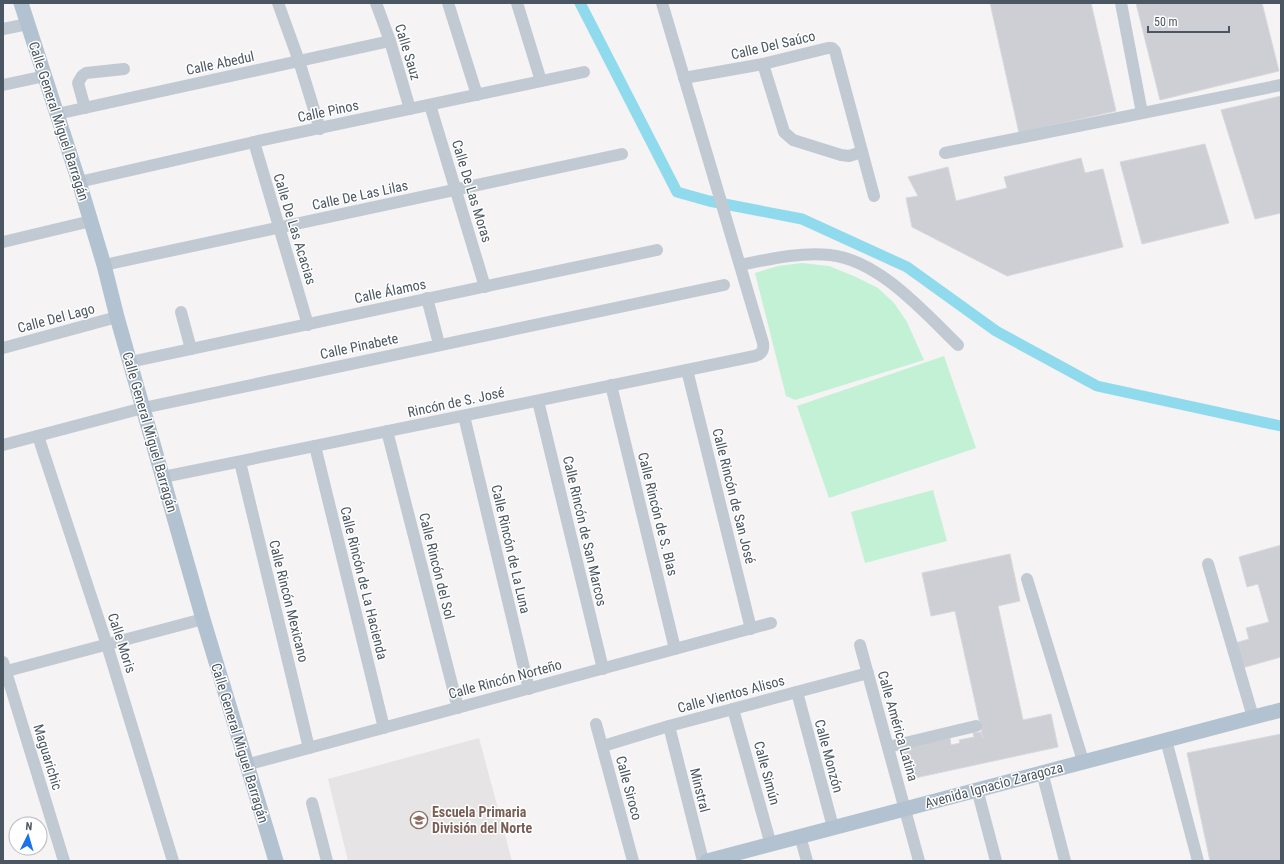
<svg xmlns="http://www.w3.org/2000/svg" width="1284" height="864" font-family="'Roboto Condensed',sans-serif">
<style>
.education{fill:#e6e4e5}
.green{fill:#c3f1d5}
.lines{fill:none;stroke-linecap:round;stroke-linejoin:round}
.canal{stroke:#90daee;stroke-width:11}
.building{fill:#cdcfd5;stroke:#d7d9de}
.minor{stroke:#c1cad2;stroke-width:12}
.major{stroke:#b3c2d1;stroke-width:15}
.labels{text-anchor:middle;stroke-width:3;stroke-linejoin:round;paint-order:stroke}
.street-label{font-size:14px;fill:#4a5661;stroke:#fff}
.education-label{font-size:14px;font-weight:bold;fill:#785e54;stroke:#fff;text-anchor:start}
</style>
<rect width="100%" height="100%" fill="#f5f3f3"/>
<!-- education -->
<path class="education" d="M479,738L512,861H348L328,779Z"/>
<!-- green -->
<g class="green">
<path d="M802,263L829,266L856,277L878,288L894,303L907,322L924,360L795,400L786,396L755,273L778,266Z"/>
<path d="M944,356L976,448L829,498L797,406Z"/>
<path d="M933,490L947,541L865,563L851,512Z"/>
</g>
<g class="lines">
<!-- canal -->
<path class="canal" d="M580,3L677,192L709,201L802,219L907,267L996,331L1097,386L1281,426"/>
</g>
<!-- building -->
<g class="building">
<path d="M990,3H1091L1116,111L1019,133Z"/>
<path d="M1136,3H1262L1279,71L1160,100Z"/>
<path d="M1281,96V213L1255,219L1221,110Z"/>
<path d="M1205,144L1229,223L1142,244L1120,162Z"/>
<path d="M1081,158L1085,173L1103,169L1123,247L1007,276L912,227L906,198L918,196L908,177L948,167L956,201L1007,188L1004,177Z"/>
<path d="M1281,545V657L1242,668L1235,643L1249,639L1246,628L1269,622L1258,584L1247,587L1239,557Z"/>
<path d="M1010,554L1020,601L998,606L1023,720L1051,714L1058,747L915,778L914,771L907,772L902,748L950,738L951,745L960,743L959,740L974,737L973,733L981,732L983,738L955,611L931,616L922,573Z"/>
<path d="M1281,734V861H1210L1187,753Z"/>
</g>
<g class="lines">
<!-- minor -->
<g class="minor">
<path d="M278,3L299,61L320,129"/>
<path d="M376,3L390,41L410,109"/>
<path d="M448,3L477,95"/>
<path d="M517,3L541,81"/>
<path d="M1121,3L1142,113"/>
<path d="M3,29L28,24"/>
<path d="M763,64L784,132L793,140L841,155L849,156L862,152"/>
<path d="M684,78L763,64L828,48H832L835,51L874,196"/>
<path d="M3,85L45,76"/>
<path d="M430,105L485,287"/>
<path d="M85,108L78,83L82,76L86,73L124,69"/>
<path d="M57,114L390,41"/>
<path d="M254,142L308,325"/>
<path d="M945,153L1281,85"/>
<path d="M79,182L254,142L584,72"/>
<path d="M3,242L91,221"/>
<path d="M104,265L622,154"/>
<path d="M740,265C770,259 799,252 830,255C879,260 924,312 958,345"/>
<path d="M427,298L439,344"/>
<path d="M181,312L191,349"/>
<path d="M3,348L117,317"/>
<path d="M130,362L657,250"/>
<path d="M687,370L751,629"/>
<path d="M611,385L675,649"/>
<path d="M538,401L603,669"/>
<path d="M464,416L529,689"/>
<path d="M387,431L458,708"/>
<path d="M38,436L107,645L173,861"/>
<path d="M3,445L143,408L724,285"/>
<path d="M315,446L384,728"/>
<path d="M240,462L309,748"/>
<path d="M163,477L687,370L755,356C762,354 764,350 763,343L662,3"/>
<path d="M1208,564L1253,717"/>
<path d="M1027,579L1083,761"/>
<path d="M860,645L919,861"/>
<path d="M3,662L64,861"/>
<path d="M3,672L203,619"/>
<path d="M797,692L833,827"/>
<path d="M733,709L771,845"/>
<path d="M596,724L633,861"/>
<path d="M669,726L703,861"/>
<path d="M1166,740L1198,861"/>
<path d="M603,746L669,726L868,673"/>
<path d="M888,747L976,726"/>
<path d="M246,765L771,623"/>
<path d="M1042,772L1065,861"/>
<path d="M977,789L996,861"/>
<path d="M312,803L327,861"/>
<path d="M800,836L807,861"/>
</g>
<!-- major -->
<g class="major">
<path d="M21,3L79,182L104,265L117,317L203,619L276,861"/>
<path d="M707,861L1281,710"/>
</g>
</g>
<!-- icons -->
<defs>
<symbol id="school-ring" viewBox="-11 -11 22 22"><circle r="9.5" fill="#fff" stroke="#8d6e63" stroke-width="1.5"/><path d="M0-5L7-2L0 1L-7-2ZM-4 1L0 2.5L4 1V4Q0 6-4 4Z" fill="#8d6e63"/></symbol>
</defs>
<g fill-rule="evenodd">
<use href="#school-ring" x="409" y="810" width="20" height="20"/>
</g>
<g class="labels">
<!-- street labels -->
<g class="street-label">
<text transform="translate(773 45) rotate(-13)" y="5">Calle Del Saúco</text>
<text transform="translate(408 52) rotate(73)" y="5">Calle Sauz</text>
<text transform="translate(220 63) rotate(-12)" y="5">Calle Abedul</text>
<text transform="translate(328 111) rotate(-12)" y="5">Calle Pinos</text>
<text transform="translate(59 121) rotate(72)" y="5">Calle General Miguel Barragán</text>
<text transform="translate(472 191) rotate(73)" y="5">Calle De Las Moras</text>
<text transform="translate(360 195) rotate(-12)" y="5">Calle De Las Lilas</text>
<text transform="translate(295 229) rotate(73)" y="5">Calle De Las Acacias</text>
<text transform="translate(390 291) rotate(-12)" y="5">Calle Álamos</text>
<text transform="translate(56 318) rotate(-15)" y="5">Calle Del Lago</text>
<text transform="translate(359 346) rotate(-12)" y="5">Calle Pinabete</text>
<text transform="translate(456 402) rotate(-12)" y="5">Rincón de S. José</text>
<text transform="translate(150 432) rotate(74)" y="5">Calle General Miguel Barragán</text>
<text transform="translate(734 496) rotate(76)" y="5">Calle Rincón de San José</text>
<text transform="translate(658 514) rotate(76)" y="5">Calle Rincón de S. Blas</text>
<text transform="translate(585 531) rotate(77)" y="5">Calle Rincón de San Marcos</text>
<text transform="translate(511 549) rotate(77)" y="5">Calle Rincón de La Luna</text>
<text transform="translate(437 566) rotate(76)" y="5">Calle Rincón del Sol</text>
<text transform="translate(364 583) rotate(76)" y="5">Calle Rincón de La Hacienda</text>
<text transform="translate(289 601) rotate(76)" y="5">Calle Rincón Mexicano</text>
<text transform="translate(122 643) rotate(72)" y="5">Calle Moris</text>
<text transform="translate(505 679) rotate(-15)" y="5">Calle Rincón Norteño</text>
<text transform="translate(731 694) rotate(-15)" y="5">Calle Vientos Alisos</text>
<text transform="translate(898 726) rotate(74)" y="5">Calle América Latina</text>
<text transform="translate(240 743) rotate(73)" y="5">Calle General Miguel Barragán</text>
<text transform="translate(829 756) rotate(75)" y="5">Calle Monzón</text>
<text transform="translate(48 757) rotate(73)" y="5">Maguarichic</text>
<text transform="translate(767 773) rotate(75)" y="5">Calle Simún</text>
<text transform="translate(994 785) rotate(-15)" y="5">Avenida Ignacio Zaragoza</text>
<text transform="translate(629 788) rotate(75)" y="5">Calle Siroco</text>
<text transform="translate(700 790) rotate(76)" y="5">Minstral</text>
</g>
<!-- education labels -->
<g class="education-label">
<text x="432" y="817">Escuela Primaria<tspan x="432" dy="16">División del Norte</tspan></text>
</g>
</g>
<!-- border -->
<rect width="1284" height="864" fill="none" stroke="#4a5661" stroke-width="8"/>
<!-- north arrow -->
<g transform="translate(28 836) rotate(5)"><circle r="19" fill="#ffffff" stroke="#b7bbc0"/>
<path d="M0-3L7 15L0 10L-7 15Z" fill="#1a73e8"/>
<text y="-6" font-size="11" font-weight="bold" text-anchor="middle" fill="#4a5661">N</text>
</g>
<!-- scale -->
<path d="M1148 26v6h81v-6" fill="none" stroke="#4a5661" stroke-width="2"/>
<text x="1154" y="26" font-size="12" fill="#4a5661" stroke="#ffffff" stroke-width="3" paint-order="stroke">50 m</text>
</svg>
